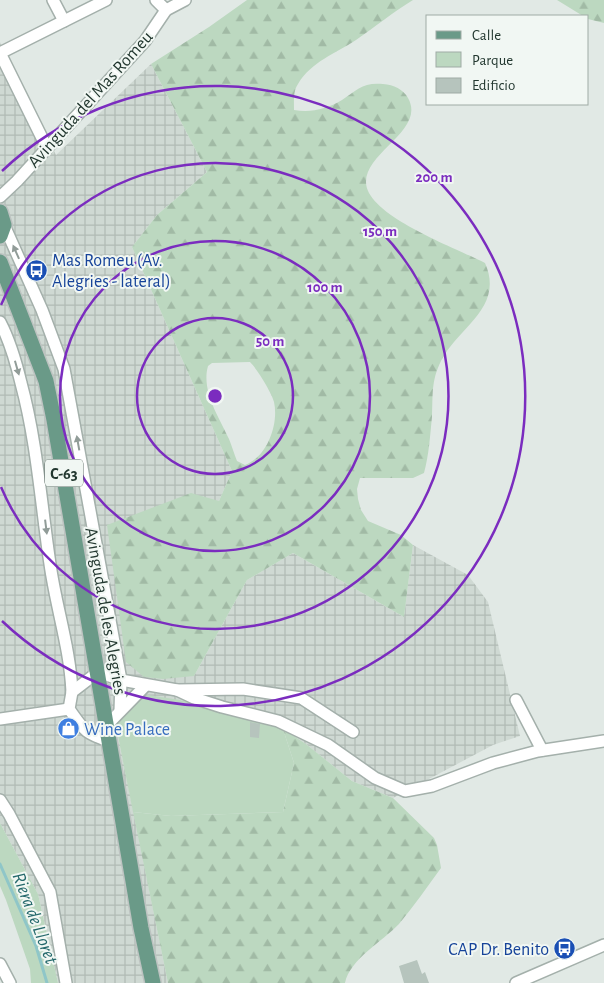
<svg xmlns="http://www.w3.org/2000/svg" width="604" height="983" font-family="'Alegreya Sans',sans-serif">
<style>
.industrial{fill:url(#industrial-grid)}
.green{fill:#bcd8c0}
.forest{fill:url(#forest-firs);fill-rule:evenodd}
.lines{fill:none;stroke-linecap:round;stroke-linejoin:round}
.stream{stroke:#8fc6c8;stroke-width:3}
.building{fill:#b6c4bd}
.minor-casing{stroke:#a4b0ab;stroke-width:14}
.major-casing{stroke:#bdc3c1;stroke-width:18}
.minor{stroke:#fff;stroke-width:11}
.major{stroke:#6a9a88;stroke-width:15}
.oneway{fill:#919c98}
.ring{fill:none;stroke:#7b2cbf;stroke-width:2.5}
.labels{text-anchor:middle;stroke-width:4;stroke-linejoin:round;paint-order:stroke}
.shield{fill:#f1f7f3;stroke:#61716a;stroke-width:1}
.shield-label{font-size:16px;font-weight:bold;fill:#233830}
.street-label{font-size:18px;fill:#233830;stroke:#f1f7f3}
.transit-label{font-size:18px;fill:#164399;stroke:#f1f7f3;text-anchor:start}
.shop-label{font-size:18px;fill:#366cbe;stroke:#f1f7f3;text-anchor:start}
.water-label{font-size:19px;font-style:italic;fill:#25696c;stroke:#f1f7f3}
.centre{fill:#7b2cbf;stroke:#f1f7f3;stroke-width:2.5}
.ring-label{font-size:15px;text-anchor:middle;font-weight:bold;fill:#7b2cbf;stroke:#f1f7f3;stroke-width:4;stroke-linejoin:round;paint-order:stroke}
</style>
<defs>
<pattern id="industrial-grid" width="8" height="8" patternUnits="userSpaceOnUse" patternTransform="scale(1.25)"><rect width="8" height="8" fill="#cfd9d3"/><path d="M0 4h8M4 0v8" fill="none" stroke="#b1bbb5"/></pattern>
<pattern id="forest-firs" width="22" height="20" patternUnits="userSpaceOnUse" patternTransform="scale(1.25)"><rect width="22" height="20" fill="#bcd8c0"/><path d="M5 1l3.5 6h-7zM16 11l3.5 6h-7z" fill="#a1baa5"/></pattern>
</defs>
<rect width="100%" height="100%" fill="#e1e9e5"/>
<!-- industrial -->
<path class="industrial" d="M0,42L56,155L151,64L207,172L157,215L132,247L232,471L219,501L194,676L247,580L293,553L404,617L413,545L468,575L488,602L520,736L493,745L393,798L352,781L306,744L283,729L241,714L180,700L116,726L168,983H58L38,894L0,823Z"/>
<!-- green -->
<g class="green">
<path d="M148,695L180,700L267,721L283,729L294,763L283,812L171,816L133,812L116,726L134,702Z"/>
<path d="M0,823L38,894L58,983H31L30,969L6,900L0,886Z"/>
</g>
<!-- forest -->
<g class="forest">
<path d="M247,0H413C393,12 375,27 356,40C335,54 312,61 298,84C293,91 294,101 294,110C311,113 327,109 342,100C357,90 363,82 383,84C394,85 403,89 408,98C426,130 366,151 366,182C366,216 459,249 485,263C505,308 457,328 441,361C431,381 433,395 432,417C430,436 429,455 424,473L413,478H360L357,489L358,499L361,510L368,521L401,535L413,545L404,617L293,553L247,580L194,676L163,679L144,677L126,662L107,525L191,493L219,501L232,471L132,247L157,215L207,172L151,64L209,27ZM250,362C257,369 272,393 274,402C279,424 267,457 245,465L237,461C234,454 232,446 229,439C219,417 201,391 208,366L212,363Z"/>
<path d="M557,0H604V23L588,19V16H583Z"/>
<path d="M283,729L306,744L352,781L393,798L434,838L437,845L441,868C427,887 414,906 399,924C382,942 350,959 345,983H168L133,812L171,816L283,812L294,763Z"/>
</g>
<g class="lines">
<!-- stream -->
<path class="stream" d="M0,864L36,946L47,983"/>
</g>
<!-- building -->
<g class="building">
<path d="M250,722L260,724L259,738L250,737Z"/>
<path d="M417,960L422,974L425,972L429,983H404L399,966Z"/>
</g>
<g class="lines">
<defs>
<g id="minor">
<path d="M53,0L64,21"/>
<path d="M156,0L166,10"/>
<path d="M0,53L106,0"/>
<path d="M0,53L47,148"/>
<path d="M0,197L17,181L145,41L166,10L185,0"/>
<path d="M4,225L42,310L64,369L121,680L120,711"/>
<path d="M0,322C10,341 16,362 21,383C37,442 41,504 50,564C56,607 70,648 72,692"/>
<path d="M177,690L194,698L222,707L278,721L328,745L375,778L405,791L432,786L493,763L538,751L604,741"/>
<path d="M516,700L542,750"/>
<path d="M0,719L69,709"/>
<path d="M107,725L146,685"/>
<path d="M109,741C84,733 84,730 69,709L72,692L98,672L121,680L177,690L243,689L301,698L353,732"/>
<path d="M0,800L9,814L50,892L66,983"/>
<path d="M0,964L10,983"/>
<path d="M516,983L604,945"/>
</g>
<g id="major">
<path d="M0,212L4,225L0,236"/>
<path d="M0,262L46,381L54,420L141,928L153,983"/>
</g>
</defs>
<!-- minor casing -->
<use href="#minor" class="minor-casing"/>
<!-- major casing -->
<use href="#major" class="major-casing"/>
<!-- minor -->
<use href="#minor" class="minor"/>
<!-- major -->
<use href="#major" class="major"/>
</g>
<!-- one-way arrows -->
<defs><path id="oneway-solid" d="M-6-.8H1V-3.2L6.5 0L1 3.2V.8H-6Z" transform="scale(1.25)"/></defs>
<g class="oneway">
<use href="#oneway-solid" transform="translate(16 252) rotate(-114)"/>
<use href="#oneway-solid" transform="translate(17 368) rotate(74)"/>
<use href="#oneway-solid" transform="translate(78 443) rotate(-100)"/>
<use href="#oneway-solid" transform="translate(46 527) rotate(83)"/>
</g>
<!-- distance rings -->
<g class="ring">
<circle cx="215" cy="396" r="78"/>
<circle cx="215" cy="396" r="155"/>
<path d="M1 305A233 233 0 1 1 1 487"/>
<path d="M2 171A310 310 0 1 1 2 621"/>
</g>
<!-- icons -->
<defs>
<symbol id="bus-disc" viewBox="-11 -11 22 22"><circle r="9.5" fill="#1a4fb4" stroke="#f1f7f3"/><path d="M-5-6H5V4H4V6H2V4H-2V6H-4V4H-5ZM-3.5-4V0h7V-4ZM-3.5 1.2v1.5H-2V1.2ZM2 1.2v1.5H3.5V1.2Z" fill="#fff"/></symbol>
<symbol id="shop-disc" viewBox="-11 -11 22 22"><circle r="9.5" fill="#3f7fe0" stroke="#f1f7f3"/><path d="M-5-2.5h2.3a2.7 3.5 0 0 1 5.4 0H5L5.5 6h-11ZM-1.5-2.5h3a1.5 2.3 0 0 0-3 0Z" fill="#fff"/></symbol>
</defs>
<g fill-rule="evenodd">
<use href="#bus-disc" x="24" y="258" width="25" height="25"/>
<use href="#shop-disc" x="56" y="716" width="25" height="25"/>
<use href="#bus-disc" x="552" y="936" width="25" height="25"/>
</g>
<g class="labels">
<!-- shield labels -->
<rect class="shield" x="45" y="459.5" width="38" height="27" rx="4"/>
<g class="shield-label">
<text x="64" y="479">C-63</text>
</g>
<!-- street labels -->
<g class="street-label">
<text transform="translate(90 99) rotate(-48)" y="6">Avinguda del Mas Romeu</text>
<text transform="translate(106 611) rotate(80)" y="6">Avinguda de les Alegries</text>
</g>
<!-- transit labels -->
<g class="transit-label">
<text x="52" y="266">Mas Romeu (Av.<tspan x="52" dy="21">Alegries - lateral)</tspan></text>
<text x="549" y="955" text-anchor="end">CAP Dr. Benito</text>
</g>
<!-- shop labels -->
<g class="shop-label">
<text x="84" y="735">Wine Palace</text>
</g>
<!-- water labels -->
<g class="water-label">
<text transform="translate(36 918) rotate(69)" y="7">Riera de Lloret</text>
</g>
</g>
<circle cx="215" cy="396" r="8" class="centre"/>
<g class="ring-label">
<text x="434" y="182">200 m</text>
<text x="380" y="236">150 m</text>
<text x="325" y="292">100 m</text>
<text x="270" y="346">50 m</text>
</g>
<!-- legend -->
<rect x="426" y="15" width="162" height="90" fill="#f1f7f3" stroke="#9faba5"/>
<rect x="436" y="31" width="25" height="8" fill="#6a9a88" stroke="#9faba5"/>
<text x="472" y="40" font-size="15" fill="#233830">Calle</text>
<rect x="436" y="52" width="25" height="15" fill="#bcd8c0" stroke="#9faba5"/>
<text x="472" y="65" font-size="15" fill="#233830">Parque</text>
<rect x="436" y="78" width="25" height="15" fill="#b6c4bd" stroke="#9faba5"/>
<text x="472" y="90" font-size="15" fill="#233830">Edificio</text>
</svg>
